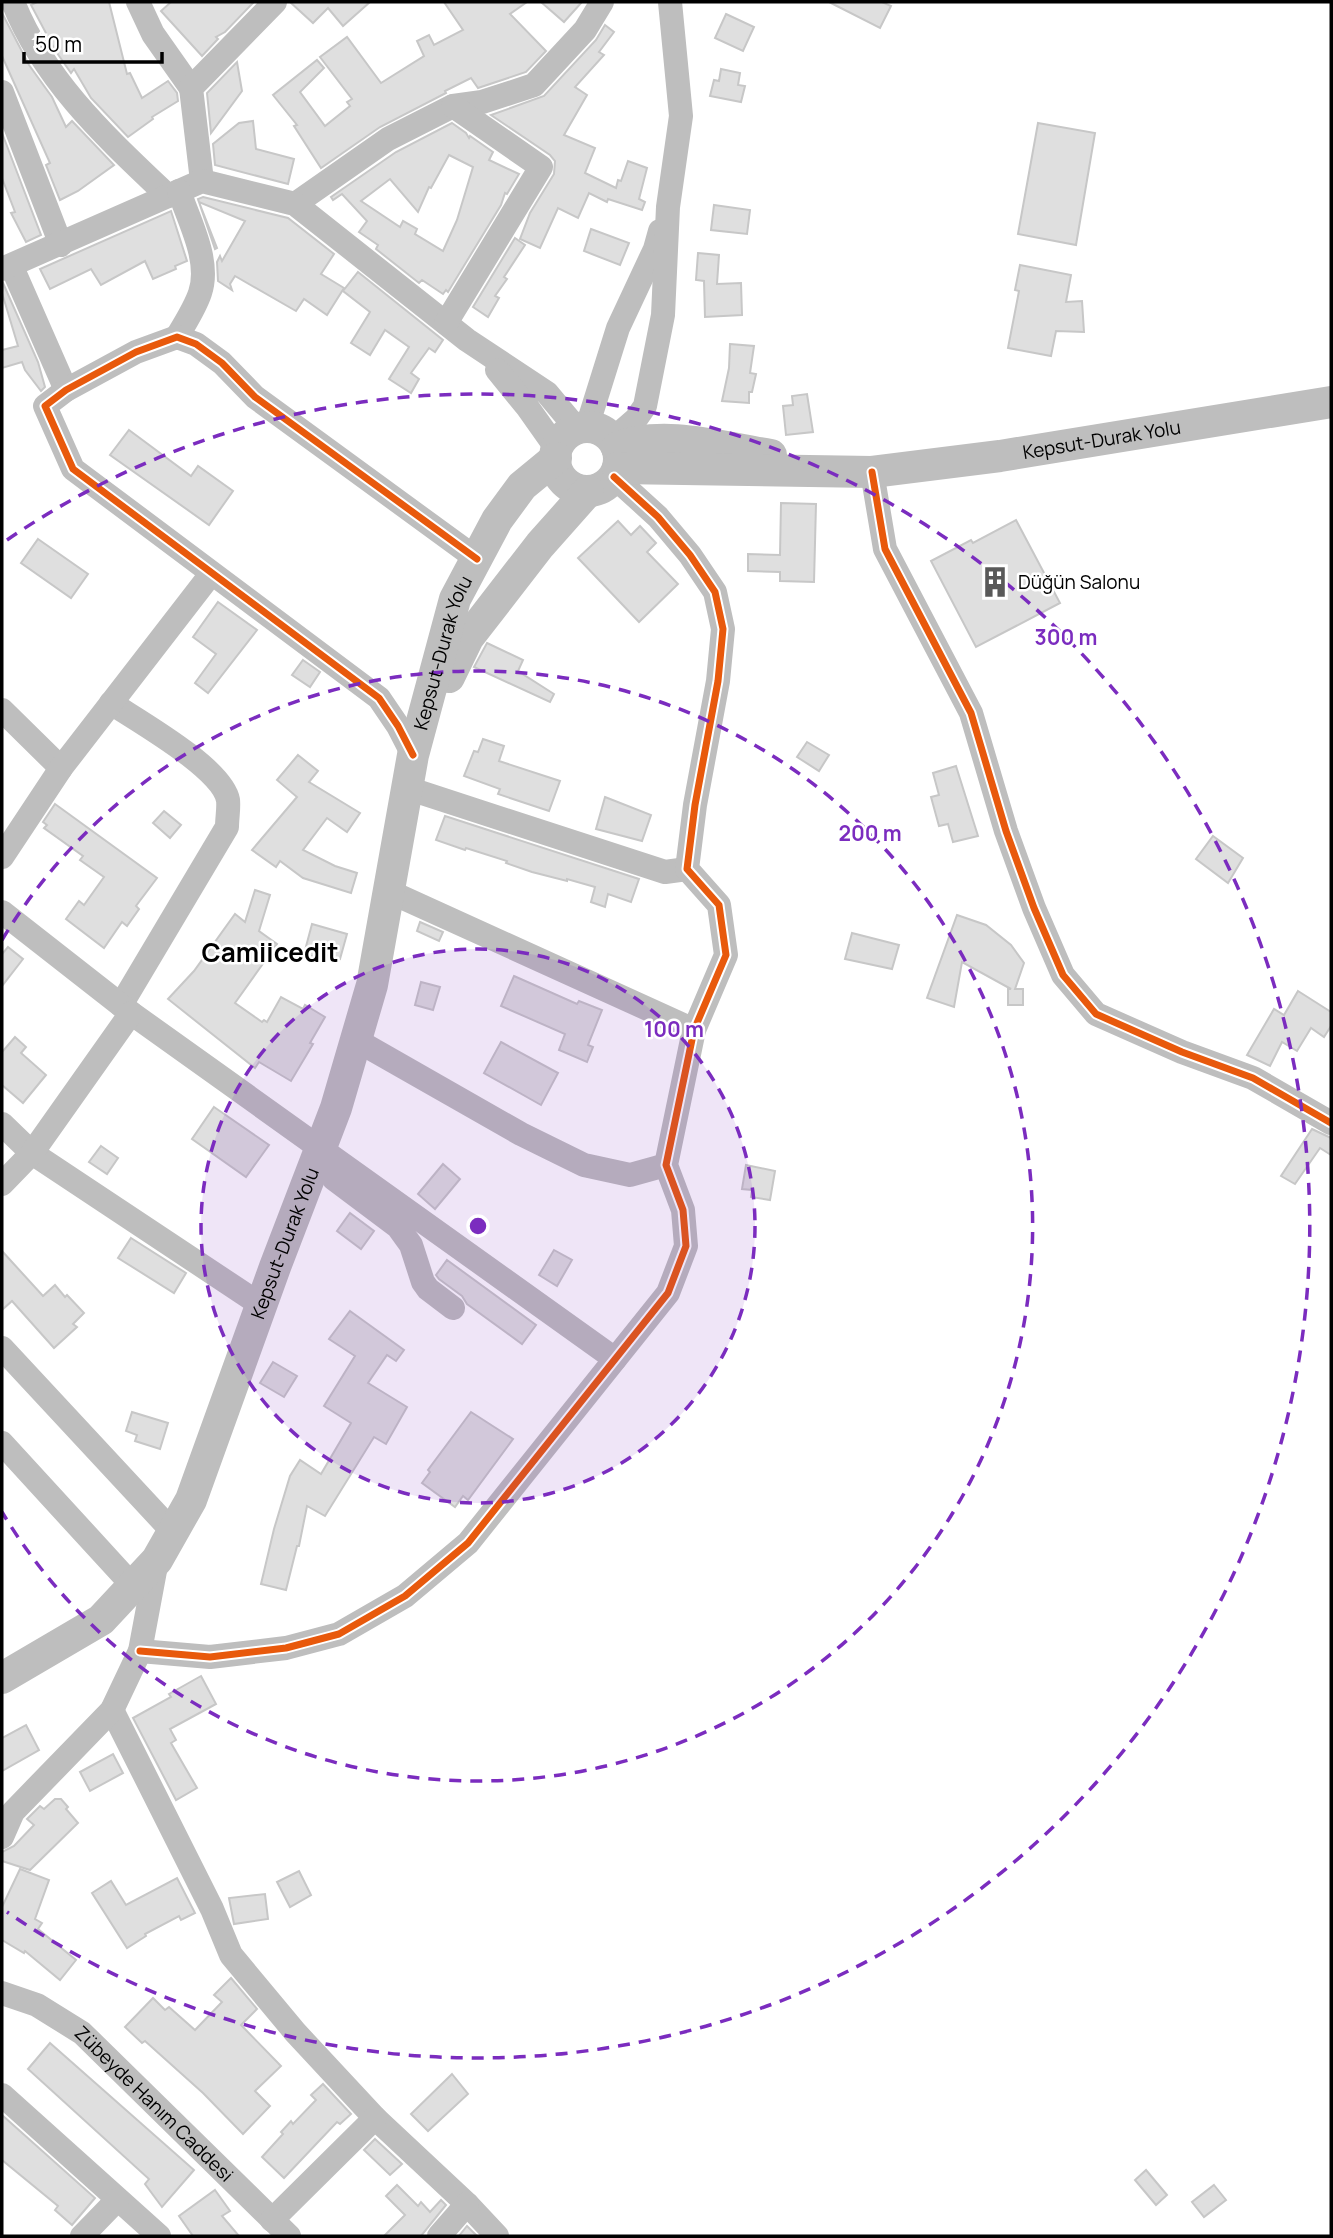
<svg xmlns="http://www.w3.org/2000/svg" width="1333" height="2238" font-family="Manrope,sans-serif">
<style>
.building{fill:#dfdfdf;stroke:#c7c7c7;stroke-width:2;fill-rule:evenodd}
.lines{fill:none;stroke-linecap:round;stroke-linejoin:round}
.minor{stroke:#bebebe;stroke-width:24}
.major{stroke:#bebebe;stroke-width:32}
.cycleway-casing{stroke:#fff;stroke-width:11}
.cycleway{stroke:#e8590c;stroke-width:7}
.ring{fill:none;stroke:#7b2cbf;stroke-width:3.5;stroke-dasharray:12 9}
.labels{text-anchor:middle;stroke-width:5;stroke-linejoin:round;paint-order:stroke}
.street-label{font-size:19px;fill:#000;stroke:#fff}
.poi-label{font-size:19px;fill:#000;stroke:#fff;text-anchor:start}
.district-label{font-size:26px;font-weight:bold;fill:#000;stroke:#fff}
.centre{fill:#7b2cbf;stroke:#fff;stroke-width:3.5}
.ring-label{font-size:21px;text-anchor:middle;font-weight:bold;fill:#7b2cbf;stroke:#fff;stroke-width:5;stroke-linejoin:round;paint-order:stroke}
</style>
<rect width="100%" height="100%" fill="#fff"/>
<!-- building -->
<g class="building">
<path d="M37,2H109L127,74L130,73L142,98L168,81L177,93L178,101L152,117L153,119L128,137L91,98L74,69L71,73L55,50L31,5Z"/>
<path d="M171,2H254L225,32L216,37L218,39L202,56L161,11Z"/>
<path d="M290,2H370L343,26L328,8L313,23Z"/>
<path d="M444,2H527L510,14L546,51L526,72L478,88L471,78L445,91L446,93L380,127L321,168L294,126L297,125L273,95L317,60L324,68L300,92L325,126L350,106L347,102L352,99L320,57L347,37L381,83L424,56L417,41L429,35L434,45L463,30Z"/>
<path d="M541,2H582L564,22Z"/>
<path d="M829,2H882L891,6L880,28Z"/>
<path d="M2,13L29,65L52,97L66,127L72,121L114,165L78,191L60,200L46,165L50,163L2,56Z"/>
<path d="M726,14L754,27L743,51L715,38Z"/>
<path d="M605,25L614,32L599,52L604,55L575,87L587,95L564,135L595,148L585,173L616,188L618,180L621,181L628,161L647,168L639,199L645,202L642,210L608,199L607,202L589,193L578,218L558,208L540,248L520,239L530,213L554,174L555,161L550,155L491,115L544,96L596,40Z"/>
<path d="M237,62L242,91L211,133L207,93Z"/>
<path d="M721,69L740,73L738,85L745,86L741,102L710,96L714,80L719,81Z"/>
<path d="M253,121L256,149L294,159L288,184L215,165L213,144L239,123Z"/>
<path d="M452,123L466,133L469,138L470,136L493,152L489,160L519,174L507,194L505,193L501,205L448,292L446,290L443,294L422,280L419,283L376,249L378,245L359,232L367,221L342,194L333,200L331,197L396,152ZM449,155L473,167L457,220L443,251L415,234L417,229L403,221L400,227L361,201L390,179L418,212L429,187L431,188Z"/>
<path d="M1038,123L1095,133L1076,245L1018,234Z"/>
<path d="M2,133L41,235L26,242L11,213L15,212L2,178Z"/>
<path d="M203,197L288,218L334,254L321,274L344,288L327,315L304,299L296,311L235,276L230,284L232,290L218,281L217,262L220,256L222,261L245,221L199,202L217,248L215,249L198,199Z"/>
<path d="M714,205L750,210L747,234L711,230Z"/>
<path d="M171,211L187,261L175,266L176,269L153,279L145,261L101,285L91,269L50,289L40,269Z"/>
<path d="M591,229L629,243L620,265L584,251Z"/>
<path d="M515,238L525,245L504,277L507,279L495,296L499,298L488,317L473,307Z"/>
<path d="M698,253L719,255L717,284L741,283L742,315L705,317L704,281L696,280Z"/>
<path d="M1020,265L1071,275L1066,302L1082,301L1084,332L1056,331L1051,356L1008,348L1019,291L1015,290Z"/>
<path d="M358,272L443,340L435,352L429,348L411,373L419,379L411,393L389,379L409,347L385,330L370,355L351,343L370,312L343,291Z"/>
<path d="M3,283L38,362L45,387L41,391L25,370L22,362L2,368V350L18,346L2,293Z"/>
<path d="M730,344L754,346L750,373L756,374L752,392H749V403L722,401L729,368Z"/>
<path d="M807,394L813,432L786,435L783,406L793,405L792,396Z"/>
<path d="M129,430L191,476L198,466L233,491L209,525L110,455Z"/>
<path d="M781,503L816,504L814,582L780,581V572L748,571V554L780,555Z"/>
<path d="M1016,520L1060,603L976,647L931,561L971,540L973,543Z"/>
<path d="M618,521L631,535L640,526L656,543L647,552L678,584L639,622L578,558Z"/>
<path d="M38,539L88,574L71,598L21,563Z"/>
<path d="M218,602L257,630L208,693L195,683L216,654L193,637Z"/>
<path d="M487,643L523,660L518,671L554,694L550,702L474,667Z"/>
<path d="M303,660L320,672L310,687L292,675Z"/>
<path d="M483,739L504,746L499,761L560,781L549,811L498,794L500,789L464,776L474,751L478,752Z"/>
<path d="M807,742L829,755L819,771L797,757Z"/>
<path d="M298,755L318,771L309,782L360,813L347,832L327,818L303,850L335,866L357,873L351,893L303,878L280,861L276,867L252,850L297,797L277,780Z"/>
<path d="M956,766L978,836L953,842L948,824L939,826L931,797L939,795L933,773Z"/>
<path d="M605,797L651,815L642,841L596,829Z"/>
<path d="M55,804L157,878L136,906L139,909L127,926L122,922L104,948L66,919L79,901L84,905L104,877L80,860L83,856L44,828L47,825L43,822Z"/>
<path d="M164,811L181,825L170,838L153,823Z"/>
<path d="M445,816L639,879L631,902L608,894L605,907L591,902L595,887L567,879V881L532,872L506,863L507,861L466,848L465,850L436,840Z"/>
<path d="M1213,836L1243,858L1228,883L1196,859Z"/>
<path d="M255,890L270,895L259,931L277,944L235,1003L262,1022L264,1020L267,1022L281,997L303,1009L305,1005L325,1017L310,1043L313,1044L291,1081L259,1062L255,1068L168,999L194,971L235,914L245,922Z"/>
<path d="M957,915L986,925L1011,945L1024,963L1015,989H1023V1005H1008V989H1011L962,962L954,1007L927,998Z"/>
<path d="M420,922L443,932L439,941L417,931Z"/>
<path d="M312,924L347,934L340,959L327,955L326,960L304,954Z"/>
<path d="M852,933L899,945L892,969L845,959Z"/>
<path d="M8,947L23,959L2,986V954Z"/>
<path d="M514,976L577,1004L579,1001L602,1010L588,1045L593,1047L587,1062L559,1050L565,1034L501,1006Z"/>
<path d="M421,982L440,987L433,1010L415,1005Z"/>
<path d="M1298,991L1331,1012V1026L1324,1037L1311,1028L1297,1051L1282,1042L1270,1066L1247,1055L1274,1009L1284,1015Z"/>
<path d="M15,1037L26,1047L21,1053L46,1075L23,1103L2,1085V1052Z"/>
<path d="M501,1042L558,1073L541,1105L484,1073Z"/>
<path d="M214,1107L269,1145L246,1177L192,1139Z"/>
<path d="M1312,1129L1331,1138V1155L1320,1148L1295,1184L1281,1176Z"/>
<path d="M101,1146L118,1158L107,1174L89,1162Z"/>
<path d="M443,1164L460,1179L435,1209L418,1194Z"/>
<path d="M746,1165L775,1171L770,1200L751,1197L752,1190L742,1189Z"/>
<path d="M350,1213L374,1231L361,1249L337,1231Z"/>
<path d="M131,1238L186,1273L174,1293L118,1258Z"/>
<path d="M554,1250L572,1260L557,1286L539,1275Z"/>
<path d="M2,1251L43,1296L55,1285L65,1297L67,1295L84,1313L73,1324L77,1327L54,1348L12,1301L2,1310Z"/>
<path d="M447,1260L536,1325L522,1344L467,1304L462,1296L439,1279L436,1275Z"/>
<path d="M350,1311L404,1350L396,1361L387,1355L368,1383L407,1407L386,1444L374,1437L325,1516L307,1506L299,1546H297L286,1590L261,1584L274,1529L290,1476L300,1460L321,1474L351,1423L324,1406L355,1356L329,1339Z"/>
<path d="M273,1362L297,1376L284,1397L260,1383Z"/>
<path d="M132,1412L168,1423L160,1449L135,1441L137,1435L126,1431Z"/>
<path d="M471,1412L513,1439L468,1500L463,1496L455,1507L422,1483L430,1472L428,1470Z"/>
<path d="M201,1676L216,1704L170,1729L176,1740L171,1743L197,1788L176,1800L133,1718L171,1697L169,1694Z"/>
<path d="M26,1725L39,1750L2,1771V1738Z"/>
<path d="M113,1754L123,1773L90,1791L80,1772Z"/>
<path d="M55,1799H61L68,1807L66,1809L78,1823L30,1870L2,1861V1852L14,1846L34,1825L27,1819L40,1806L44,1809Z"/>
<path d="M20,1869L49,1880L35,1919L42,1923L38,1929L76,1960L60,1980L25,1951L24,1953L2,1940V1907Z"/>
<path d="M299,1871L311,1895L290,1907L277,1882Z"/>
<path d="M177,1878L195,1913L181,1920L179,1916L145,1934L146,1936L127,1948L92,1893L111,1881L126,1905Z"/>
<path d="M265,1894L268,1919L234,1924L229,1898Z"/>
<path d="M231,1978L257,2009L241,2025L281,2066L255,2091L270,2106L243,2134L203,2093L145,2041L142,2043L125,2027L153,1998L165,2010L169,2007L195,2030L222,2002L214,1995Z"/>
<path d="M50,2043L194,2170L162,2207L145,2184L149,2179L28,2069Z"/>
<path d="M452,2074L468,2094L428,2131L411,2114Z"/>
<path d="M323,2084L351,2114L340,2124L337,2122L284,2178L262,2157L283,2134L281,2132L291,2121L293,2124L316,2100L311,2095Z"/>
<path d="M2,2115L95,2198L72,2225L55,2210L58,2206L2,2160Z"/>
<path d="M375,2139L402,2164L390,2175L364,2150Z"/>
<path d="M1146,2170L1167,2195L1156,2205L1135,2180Z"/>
<path d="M397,2185L418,2206L421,2202L430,2212L441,2200L446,2205L421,2236H384L405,2215L386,2196Z"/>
<path d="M1214,2185L1226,2200L1204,2217L1192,2202Z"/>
<path d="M215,2190L230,2211L222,2216L239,2236H193L179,2216Z"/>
<path d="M467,2226L477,2236H459Z"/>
</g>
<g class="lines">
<!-- minor -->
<g class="minor">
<path d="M13,2C45,82 107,138 168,196"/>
<path d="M138,2L153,34L191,88"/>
<path d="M2,92L61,245"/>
<path d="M202,181L191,88L275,2"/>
<path d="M295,204L388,139L453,106L482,102L534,85L585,30L602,2"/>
<path d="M12,267L66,390"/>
<path d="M2,269L202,181L295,204L467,340L547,393L577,429"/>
<path d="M446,323L541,167L453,106"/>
<path d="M177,337C185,323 195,308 200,293C211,261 189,221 179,191"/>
<path d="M497,370L528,408L557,449"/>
<path d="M587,427L618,328L655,249L660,231"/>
<path d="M613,439L636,419L645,406L663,315L668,207L681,116L670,2"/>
<path d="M872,472L885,549L971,713L1006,831L1034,908L1063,975L1096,1014L1182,1052L1253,1078L1331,1123"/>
<path d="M111,703C138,721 222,768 228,800C229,808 227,818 227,827L121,1005"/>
<path d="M2,710L61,768"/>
<path d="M413,755L398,726L379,698L73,469L45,406L66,390L136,352L177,337L196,344L222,363L255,397L477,559"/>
<path d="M407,788L665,872L687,869"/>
<path d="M2,857L61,768L211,574"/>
<path d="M388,891L694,1030"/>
<path d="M2,912L131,1013L615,1359"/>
<path d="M356,1040L521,1134L584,1165L630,1175L666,1165"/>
<path d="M2,1124L32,1153L261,1305"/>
<path d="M334,1179L398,1227L411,1245L423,1282L428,1289L453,1308"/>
<path d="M2,1184L32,1153L131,1013"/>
<path d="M2,1348L173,1532"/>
<path d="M2,1443L133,1586"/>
<path d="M140,1651L210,1657L286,1648L339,1634L405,1596L468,1543L668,1293L686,1246L683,1210L666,1165L694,1030L726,955L719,905L687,869L695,805L718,681L723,629L715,592L690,555L658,517L614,477"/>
<path d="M112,1710L212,1909L231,1955L295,2032L375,2118L467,2204L497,2236"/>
<path d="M2,1837L13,1812L112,1710L140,1651L157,1560"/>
<path id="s1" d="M2,1993L37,2005L82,2033L289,2236"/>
<path d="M2,2095L159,2236"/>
<path d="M272,2220L375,2118"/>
<path d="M82,2236L117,2200"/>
<path d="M439,2236L467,2204"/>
</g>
<!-- major -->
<g class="major">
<circle cx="587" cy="459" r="32"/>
<path d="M617,448C662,429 725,448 771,455"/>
<path id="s2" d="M618,468L872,472L1000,456L1331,402"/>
<path d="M449,677L468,638L540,545L588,491"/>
<path id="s3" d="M2,1678L101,1620L157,1560L191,1500L275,1267L336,1108L372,985L413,755L455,599L497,520L522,486L556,458"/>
</g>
<defs>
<g id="cycleway">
<path d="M872,472L885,549L971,713L1006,831L1034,908L1063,975L1096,1014L1182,1052L1253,1078L1331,1123"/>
<path d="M413,755L398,726L379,698L73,469L45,406L66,390L136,352L177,337L196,344L222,363L255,397L477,559"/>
<path d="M140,1651L210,1657L286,1648L339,1634L405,1596L468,1543L668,1293L686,1246L683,1210L666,1165L694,1030L726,955L719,905L687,869L695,805L718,681L723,629L715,592L690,555L658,517L614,477"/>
</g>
</defs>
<!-- cycleway casing -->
<use href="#cycleway" class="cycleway-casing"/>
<!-- cycleway -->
<use href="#cycleway" class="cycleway"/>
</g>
<!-- distance rings -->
<circle cx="478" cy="1226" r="277" fill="#7b2cbf" fill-opacity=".12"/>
<g class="ring">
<circle cx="478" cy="1226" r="277"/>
<path d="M2 940A555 555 0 1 1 2 1512"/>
<path d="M7 540A832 832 0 1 1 7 1912"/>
</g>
<!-- icons -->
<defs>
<symbol id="building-bare" viewBox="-9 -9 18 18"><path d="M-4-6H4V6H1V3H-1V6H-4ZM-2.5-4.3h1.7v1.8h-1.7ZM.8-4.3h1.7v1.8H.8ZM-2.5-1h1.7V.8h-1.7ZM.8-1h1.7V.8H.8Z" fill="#595959" stroke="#fff" stroke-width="2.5" paint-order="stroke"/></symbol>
</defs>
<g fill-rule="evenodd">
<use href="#building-bare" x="973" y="560" width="44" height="44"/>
</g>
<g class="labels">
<!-- street labels -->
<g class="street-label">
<text dy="7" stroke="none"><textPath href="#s2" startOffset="486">Kepsut-Durak Yolu</textPath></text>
<text dy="7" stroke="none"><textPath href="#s3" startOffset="1152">Kepsut-Durak Yolu</textPath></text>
<text dy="7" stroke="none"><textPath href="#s3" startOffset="539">Kepsut-Durak Yolu</textPath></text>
<text dy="7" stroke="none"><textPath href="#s1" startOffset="191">Zübeyde Hanım Caddesi</textPath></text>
</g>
<!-- poi labels -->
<g class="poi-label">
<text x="1018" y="589">Düğün Salonu</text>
</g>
<!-- district labels -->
<g class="district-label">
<text x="270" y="962">Camiicedit</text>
</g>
</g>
<circle cx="478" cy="1226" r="10" class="centre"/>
<g class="ring-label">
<text x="1066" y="645">300 m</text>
<text x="870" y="841">200 m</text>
<text x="674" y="1037">100 m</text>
</g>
<!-- border -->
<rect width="1333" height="2238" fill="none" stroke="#000000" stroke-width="7"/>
<!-- scale -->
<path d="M24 52v10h138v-10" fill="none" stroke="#000000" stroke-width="3.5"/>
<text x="35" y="52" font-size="21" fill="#000000" stroke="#ffffff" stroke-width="5" paint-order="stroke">50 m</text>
</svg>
